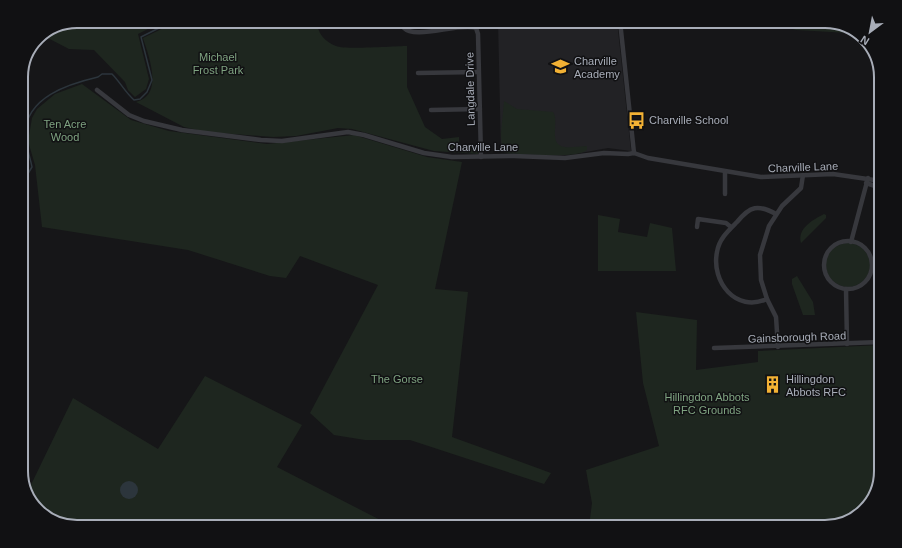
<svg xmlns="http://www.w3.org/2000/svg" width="902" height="548" font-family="Arial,sans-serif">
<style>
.built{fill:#222225}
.green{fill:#1e261f}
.water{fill:#2c353c}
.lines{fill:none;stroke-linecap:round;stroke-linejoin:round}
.stream{stroke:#2c353c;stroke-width:1.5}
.minor{stroke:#37383d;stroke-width:4.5}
.labels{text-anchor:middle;stroke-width:3;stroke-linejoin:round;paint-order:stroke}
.park-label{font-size:11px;fill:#7fa381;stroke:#111113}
.poi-label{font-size:11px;fill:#a8adb8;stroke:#111113;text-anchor:start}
.street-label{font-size:11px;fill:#a8adb8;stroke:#111113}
.rim{fill:none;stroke:#a8adb8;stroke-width:2}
</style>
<rect width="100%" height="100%" fill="#161618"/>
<!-- built -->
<path class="built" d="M498,21H617L631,151L608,148L580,153L501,152Z"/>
<!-- green -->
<g class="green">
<path d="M77,21H164L138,34L149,79L146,89L135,97L128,90L125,82L94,50L69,49L42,35Z"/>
<path d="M178,21H317C317,33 325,42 336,46C345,50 395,46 407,46V87L425,127L442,139L459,137V146H477L478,154L434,151L352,129L338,128L296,136L273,137L207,132L184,127L136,102C164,95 149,57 143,38Z"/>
<path d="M764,21H825L841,25L849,33L796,30Z"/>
<path d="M82,84L131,120L169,131L267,144L354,135L427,157L462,162L435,289L468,292L452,437L551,473L544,484L410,440H365L334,435L310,413L378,285L300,256L286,278L270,276L188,250L42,227L35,165L28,141L32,118L37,109L55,94Z"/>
<path d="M504,101L517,109L553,112C560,121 547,145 565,147C572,148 580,146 587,146V150C578,159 520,154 505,153L502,150L501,133Z"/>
<path d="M824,214L826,215V218L801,243C797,228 813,220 824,214Z"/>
<path d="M598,215L620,219L618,232L647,237L650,223L672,228L676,271H598Z"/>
<circle cx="848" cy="265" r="22"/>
<path d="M797,276L813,302L815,315H803L792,284V279Z"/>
<path d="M636,312L697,320L696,370L758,362V351L881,345V471L873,499L853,519L825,527H589L592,503L586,470L659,446L643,383Z"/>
<path d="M205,376L302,425L277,467L394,527H77L49,519L29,499L27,493L73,398L158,449Z"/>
</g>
<!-- water -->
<circle class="water" cx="129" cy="490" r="9"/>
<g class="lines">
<!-- stream -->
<path class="stream" d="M21,185L32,167C30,156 25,144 25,133C27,97 68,84 98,77L102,74H112C120,82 125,92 134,100L140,99L147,92L152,80L141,37L173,21"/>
<!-- minor -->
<g class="minor">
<path d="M403,21L404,28C415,40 460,22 476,28"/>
<path d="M478,21L476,28L478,34L481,157"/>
<path d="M620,21L634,153"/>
<path d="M418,73L478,72"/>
<path d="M97,90L129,115L144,121L182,130L261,140L282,141L348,132L364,135L424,153L452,157L514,156L565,158L604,153L628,154L634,153L648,158L761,177L833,174L881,181"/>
<path d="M431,110L480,109"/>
<path d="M725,172V194"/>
<path d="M866,183L881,188"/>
<path d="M697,227L698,219L726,223L731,227"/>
<circle cx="848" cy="265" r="24"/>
<path d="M851,242L868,178"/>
<path d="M846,289L847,344"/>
<path d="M767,299C736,313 711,282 717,252C719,239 728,231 737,222C750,206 758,204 776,214"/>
<path d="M778,347L776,317L767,299L761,280L760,255L769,226L782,206L801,188L803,175"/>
<path d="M714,348L881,342"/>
</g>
</g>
<!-- icons -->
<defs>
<symbol id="school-bare" viewBox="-9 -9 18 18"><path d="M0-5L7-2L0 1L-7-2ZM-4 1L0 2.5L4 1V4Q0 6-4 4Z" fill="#f2b134" stroke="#111113" stroke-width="2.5" paint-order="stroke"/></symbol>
<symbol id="bus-bare" viewBox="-9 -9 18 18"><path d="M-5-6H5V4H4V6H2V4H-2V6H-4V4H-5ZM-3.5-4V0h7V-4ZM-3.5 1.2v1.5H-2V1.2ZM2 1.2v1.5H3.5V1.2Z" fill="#f2b134" stroke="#111113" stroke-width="2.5" paint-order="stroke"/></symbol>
<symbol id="building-bare" viewBox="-9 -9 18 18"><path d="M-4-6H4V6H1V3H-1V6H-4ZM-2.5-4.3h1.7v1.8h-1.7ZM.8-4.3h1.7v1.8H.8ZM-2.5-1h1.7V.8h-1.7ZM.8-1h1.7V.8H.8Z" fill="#f2b134" stroke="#111113" stroke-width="2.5" paint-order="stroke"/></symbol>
</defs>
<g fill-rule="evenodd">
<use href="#school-bare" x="548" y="54" width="25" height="25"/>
<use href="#bus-bare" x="624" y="108" width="25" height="25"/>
<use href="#building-bare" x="760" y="372" width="25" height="25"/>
</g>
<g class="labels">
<!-- park labels -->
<g class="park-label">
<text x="218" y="61">Michael<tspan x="218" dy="13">Frost Park</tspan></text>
<text x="65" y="128">Ten Acre<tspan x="65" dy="13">Wood</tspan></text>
<text x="397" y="383">The Gorse</text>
<text x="707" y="401">Hillingdon Abbots<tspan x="707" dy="13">RFC Grounds</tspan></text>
</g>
<!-- poi labels -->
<g class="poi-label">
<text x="574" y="65">Charville<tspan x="574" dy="13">Academy</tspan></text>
<text x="649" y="124">Charville School</text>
<text x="786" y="383">Hillingdon<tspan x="786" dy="13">Abbots RFC</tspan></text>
</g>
<!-- street labels -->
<g class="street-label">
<text transform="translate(470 89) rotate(-91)" y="4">Langdale Drive</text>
<text x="483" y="151">Charville Lane</text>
<text transform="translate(803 167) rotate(-2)" y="4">Charville Lane</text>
<text transform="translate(797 337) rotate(-2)" y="4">Gainsborough Road</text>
</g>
</g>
<!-- crop -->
<path d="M0 0H902V548H0ZM77 28H825A49 49 0 0 1 874 77V471A49 49 0 0 1 825 520H77A49 49 0 0 1 28 471V77A49 49 0 0 1 77 28Z" fill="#111113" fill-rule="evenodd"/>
<path class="rim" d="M77 28H825A49 49 0 0 1 874 77V471A49 49 0 0 1 825 520H77A49 49 0 0 1 28 471V77A49 49 0 0 1 77 28Z"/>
<!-- north arrow -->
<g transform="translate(870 32) rotate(212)" stroke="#111113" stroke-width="3" paint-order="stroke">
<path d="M0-3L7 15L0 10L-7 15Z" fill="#a8adb8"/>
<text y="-6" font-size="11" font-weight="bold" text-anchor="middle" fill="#a8adb8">N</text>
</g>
</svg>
